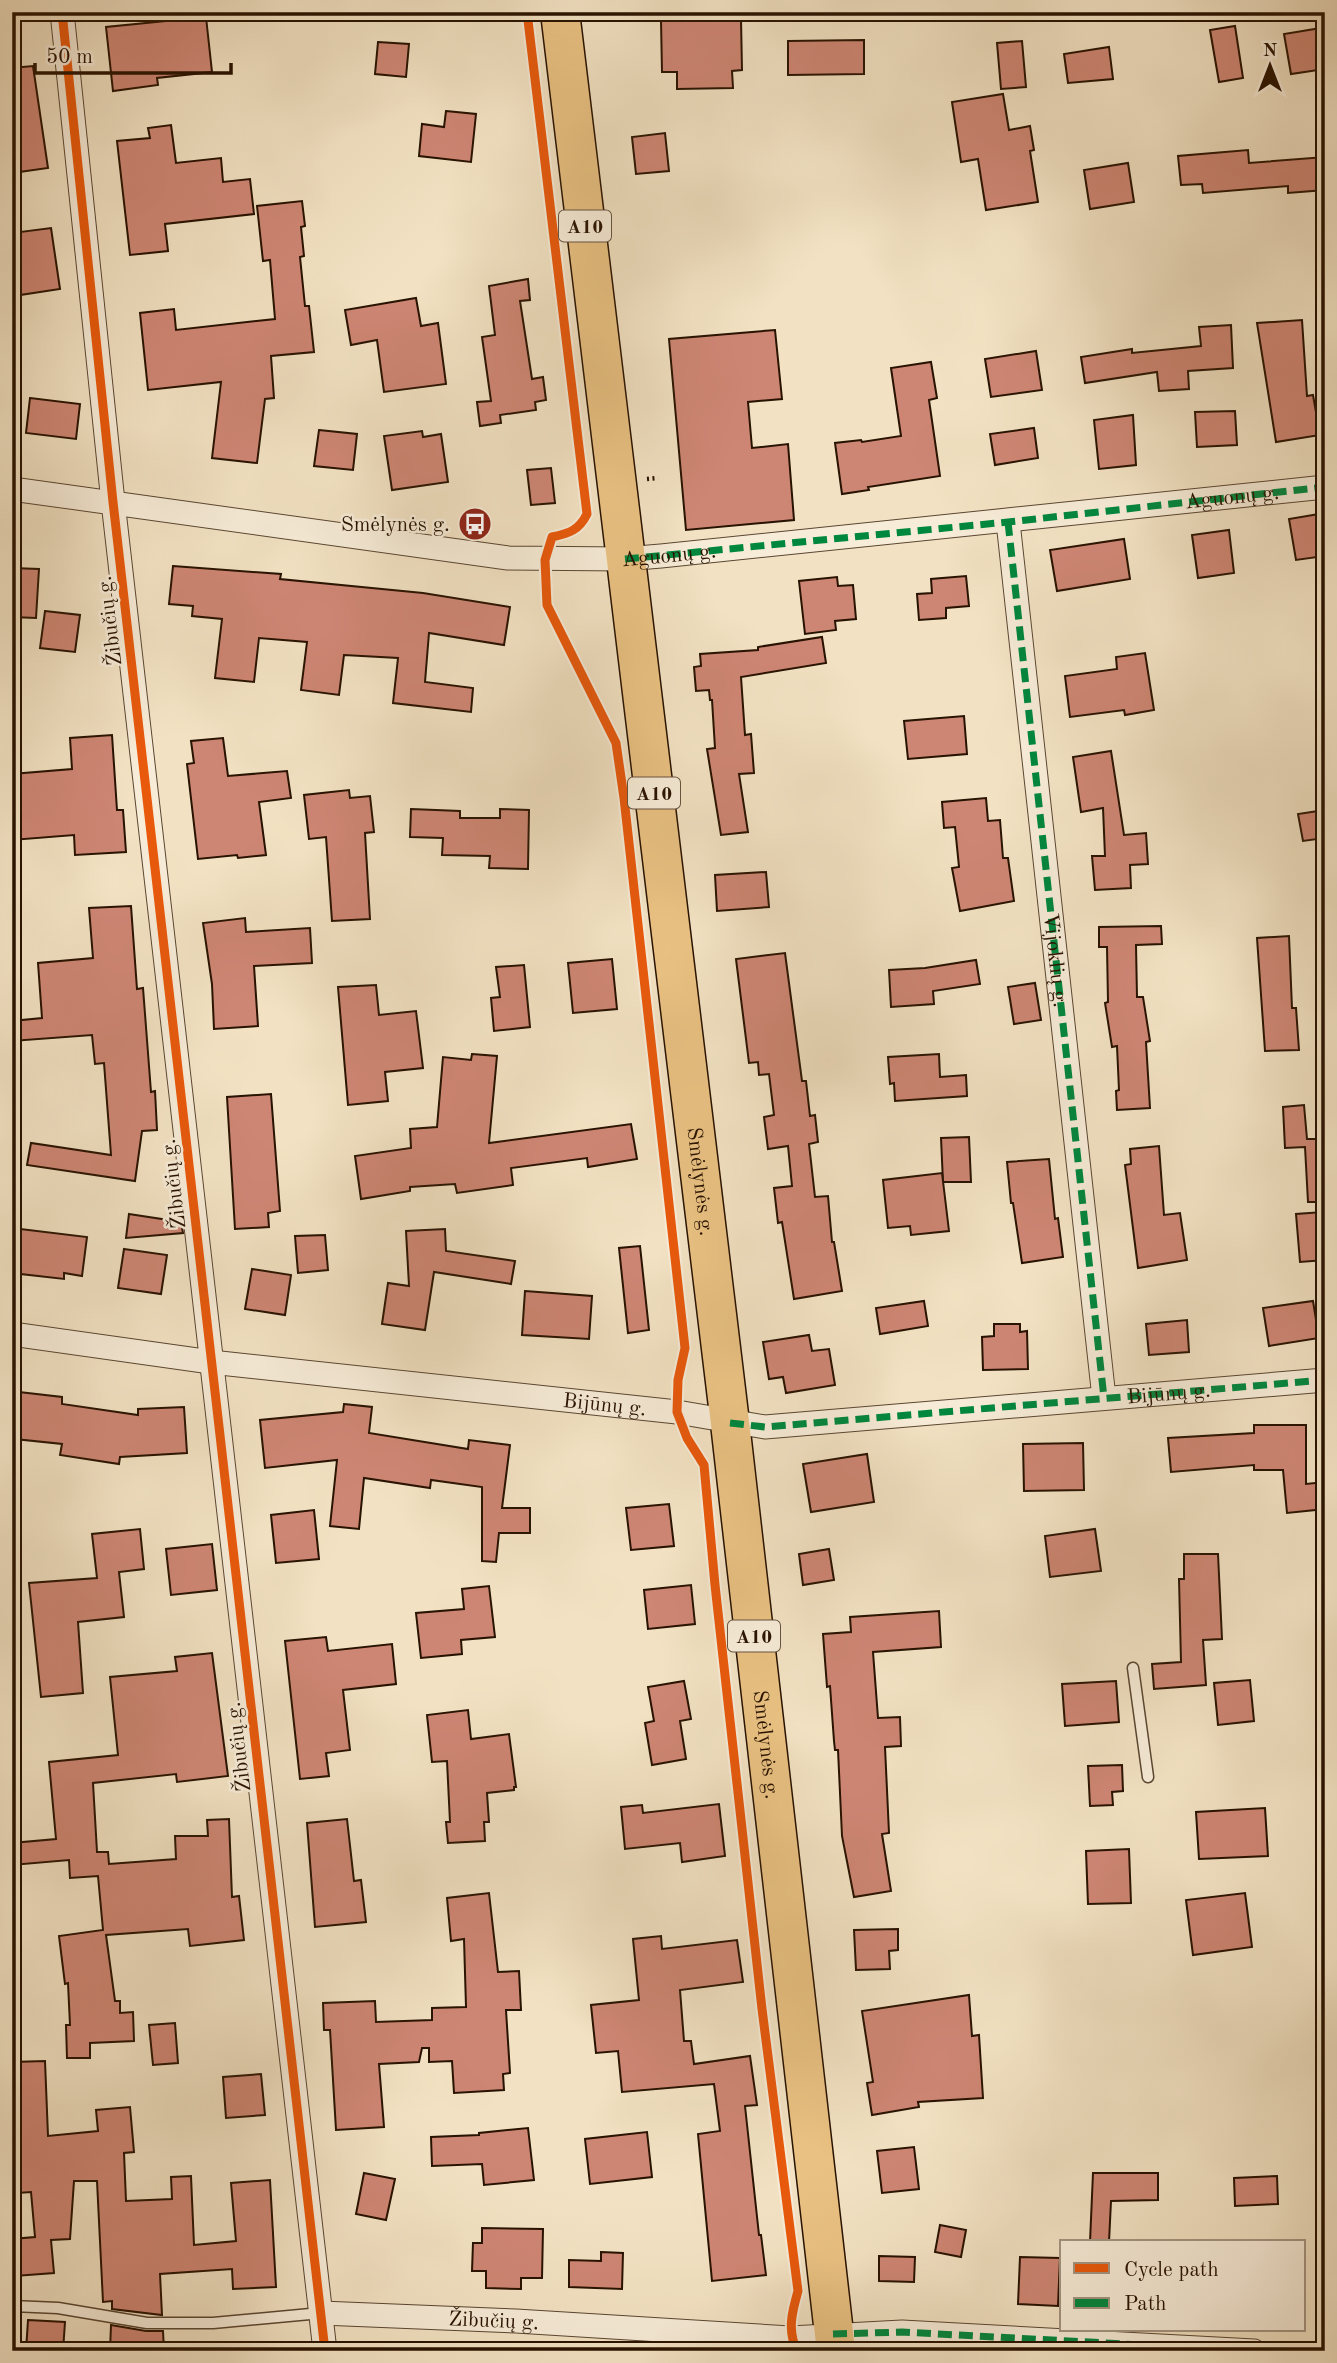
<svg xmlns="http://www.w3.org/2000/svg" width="1337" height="2363" font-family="'Old Standard TT',serif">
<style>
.building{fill:#ce8674;stroke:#281200;stroke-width:2}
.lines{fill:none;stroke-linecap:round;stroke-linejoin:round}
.service-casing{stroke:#5a4631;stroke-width:13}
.minor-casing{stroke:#5a4631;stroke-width:25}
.trunk-casing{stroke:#281200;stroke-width:41}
.path{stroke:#281200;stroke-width:4.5;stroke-dasharray:2 3.5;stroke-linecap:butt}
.service{stroke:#f7ecd8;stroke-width:10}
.minor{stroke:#f7ecd8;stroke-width:23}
.trunk{stroke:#e9c182;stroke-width:38}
.quiet{stroke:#00873e;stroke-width:7;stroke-dasharray:14 7;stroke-linecap:butt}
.cycleway-casing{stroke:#f7ecd8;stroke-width:13}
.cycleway{stroke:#e8590c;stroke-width:9}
.labels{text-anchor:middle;stroke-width:5;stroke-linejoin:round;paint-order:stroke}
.shield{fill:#f7ecd8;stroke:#665341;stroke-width:2}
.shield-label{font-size:19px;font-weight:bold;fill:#281200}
.street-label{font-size:21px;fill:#281200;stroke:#f7ecd8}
.poi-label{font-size:21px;fill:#281200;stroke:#f7ecd8;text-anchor:end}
</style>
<rect width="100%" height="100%" fill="#f2e2c3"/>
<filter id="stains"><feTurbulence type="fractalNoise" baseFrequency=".00286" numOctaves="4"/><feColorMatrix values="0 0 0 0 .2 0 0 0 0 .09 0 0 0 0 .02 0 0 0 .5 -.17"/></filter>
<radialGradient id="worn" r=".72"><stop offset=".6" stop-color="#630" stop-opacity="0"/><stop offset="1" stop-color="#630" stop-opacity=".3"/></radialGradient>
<!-- building -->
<g class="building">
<path d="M206,17L212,72L157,78L158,85L113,91L106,27Z"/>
<path d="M741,19L742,70L732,71L733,88L677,89V72H662L661,21Z"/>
<path d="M1235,26L1243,78L1219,82L1210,30Z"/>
<path d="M1321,28L1325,69L1291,74L1284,34Z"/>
<path d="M864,40V74L788,75V41Z"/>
<path d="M1022,41L1026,87L1001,89L997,43Z"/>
<path d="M378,42L409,44L406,77L375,74Z"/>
<path d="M1109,47L1113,79L1068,83L1064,54Z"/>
<path d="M33,66L48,168L12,173V68Z"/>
<path d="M1003,94L1009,130L1030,126L1034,150L1030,151L1038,202L986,210L978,159L961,162L952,102Z"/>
<path d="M446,111L476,114L471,162L419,156L422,124L444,127Z"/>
<path d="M171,125L176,163L221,158L223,182L250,179L254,214L165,224L168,251L130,255L117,141L150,138L148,128Z"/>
<path d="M665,133L669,171L636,174L632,137Z"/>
<path d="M1248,150L1249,163L1325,157V190L1288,193V186L1203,193L1202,184L1181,185L1178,156Z"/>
<path d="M1128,163L1134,202L1090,209L1084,170Z"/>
<path d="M302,201L305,226L301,227L304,256L300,257L305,306H309L314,352L271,356L274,398L265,399L257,463L212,458L221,382L148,390L140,313L174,309L176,330L275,319L270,260L263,261L257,206Z"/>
<path d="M51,228L60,289L20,295L12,233Z"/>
<path d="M528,279L530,300L520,301L532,379L543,377L546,400L535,402L536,410L500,415L501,423L480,426L477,402L491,401L482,337L495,335L489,286Z"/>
<path d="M416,298L421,326L438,323L446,384L384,392L377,340L351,345L345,310Z"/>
<path d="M1302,320L1307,396L1313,395L1320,435L1276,442L1257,323Z"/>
<path d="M1231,325L1233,368L1188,371L1189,389L1159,391L1157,372L1085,383L1081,357L1132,349V353L1201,346L1199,327Z"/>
<path d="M775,330L782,399L748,402L752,448L788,444L794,520L686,530L669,339Z"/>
<path d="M1036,351L1042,390L991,397L985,359Z"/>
<path d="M931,362L937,398L929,400L940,476L868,487L869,490L842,494L835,443L861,440L862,442L901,436L891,368Z"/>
<path d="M30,398L80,404L76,439L26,433Z"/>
<path d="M1235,411L1237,445L1197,447L1195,412Z"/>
<path d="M1133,415L1136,465L1099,469L1094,420Z"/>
<path d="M1034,428L1038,458L995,465L990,434Z"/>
<path d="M319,430L357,434L353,470L314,466Z"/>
<path d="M422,431L423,437L441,434L448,482L392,490L384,436Z"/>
<path d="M551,468L555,503L531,505L527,470Z"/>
<path d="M1325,513V556L1296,560L1289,519Z"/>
<path d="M1229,530L1234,573L1198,578L1192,535Z"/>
<path d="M1124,539L1130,579L1057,591L1050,550Z"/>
<path d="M173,566L281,574L280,579L423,593L510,607L504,645L429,633L425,682L473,688L471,712L393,703L398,658L344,655L339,695L301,690L307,642L259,638L254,682L215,678L222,619L192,616L193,606L169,604Z"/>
<path d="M12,568L39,569L36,618L12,617Z"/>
<path d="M966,576L969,606L946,608V618L919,620L917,594L932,593L931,579Z"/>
<path d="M837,577L838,586L853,585L856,619L835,621L836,630L805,634L799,581Z"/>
<path d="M45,611L80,615L75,652L40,648Z"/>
<path d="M822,637L826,663L741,677L745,735L751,734L754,773L739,774L748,832L721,835L707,749L715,748L712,700H710L709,690L696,691L694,667L701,666L700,654L758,650V647Z"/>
<path d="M1145,653L1154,710L1125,715L1124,710L1070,717L1065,676L1117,669L1116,657Z"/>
<path d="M964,716L967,754L908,759L904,721Z"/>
<path d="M112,735L117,810H123L126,852L75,855L74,835L12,840V774L72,769L70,738Z"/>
<path d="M223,738L228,776L287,771L291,798L259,802L266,855L238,858L237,855L198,859L187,764L194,763L191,741Z"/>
<path d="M1111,751L1124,835L1146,833L1148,864L1130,865L1131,888L1095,890L1092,856H1105L1103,808L1081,812L1073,757Z"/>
<path d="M349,790L350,798L370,796L374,832L365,833L370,919L332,921L326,837L309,839L304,795Z"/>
<path d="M986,798L988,821L1000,820L1003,858H1008L1014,901L960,911L952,868L959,867L955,827L944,828L942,802Z"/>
<path d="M411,809L460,811V818H500V809L529,810L528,869L489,868L490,856L442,855L443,838L410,837Z"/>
<path d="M1325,810V838L1303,841L1298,814Z"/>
<path d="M766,872L769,907L717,911L715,875Z"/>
<path d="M131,906L137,989L143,988L151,1092L155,1091L157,1130L142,1131L135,1181L27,1165L31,1143L111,1155L104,1063L95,1064L92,1035L12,1041V1021L42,1018L38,963L93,958L89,908Z"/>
<path d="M245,918L246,932L310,928L312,963L254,966L258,1026L214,1029L212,984L203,923Z"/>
<path d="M1161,926L1162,944L1136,945L1137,997H1143L1150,1041L1146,1042L1150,1108L1117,1110L1116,1091L1119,1090L1117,1046L1112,1047L1105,1003L1108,1002L1107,947H1099V927Z"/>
<path d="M1289,936L1292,1008H1296L1299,1050L1265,1051L1257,938Z"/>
<path d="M785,953L802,1081H806L810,1116L815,1115L818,1142L809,1144L815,1197L828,1196L832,1242H834L842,1291L794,1299L782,1222L778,1223L774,1188L792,1186L788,1146L768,1149L764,1117L774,1115L769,1074L759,1075L758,1062L749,1063L736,959Z"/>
<path d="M612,959L617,1009L573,1013L568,963Z"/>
<path d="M976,960L980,984L933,991L934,1004L891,1007L889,970L925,968Z"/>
<path d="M524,965L530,1027L494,1031L491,998L500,997L496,967Z"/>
<path d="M1035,983L1041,1020L1014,1024L1008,987Z"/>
<path d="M376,985L379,1015L416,1011L423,1068L385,1072L388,1101L348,1105L338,987Z"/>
<path d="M472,1054L497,1056L489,1143L631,1124L637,1159L588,1167L587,1158L511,1168L513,1185L457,1193L455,1184L410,1187V1191L361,1199L355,1156L411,1148L410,1129L437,1127L443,1057L471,1060Z"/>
<path d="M939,1054L940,1077L966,1075L967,1096L895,1101L894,1083L890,1084L888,1057Z"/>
<path d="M271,1094L280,1211L268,1213L269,1227L235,1229L227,1097Z"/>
<path d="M1304,1105L1307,1139H1325V1202H1308L1305,1147L1285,1148L1283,1107Z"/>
<path d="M969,1137L971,1182H943L941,1138Z"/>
<path d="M1159,1146L1164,1215L1180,1213L1187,1260L1138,1268L1125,1165L1131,1164L1130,1149Z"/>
<path d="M1049,1159L1055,1219L1058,1218L1063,1257L1022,1263L1013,1203H1011L1007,1162Z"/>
<path d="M942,1173L949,1231L911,1235L910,1226L888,1228L883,1180Z"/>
<path d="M1323,1212L1325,1260L1300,1262L1296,1214Z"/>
<path d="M129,1214L181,1222L183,1233L126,1238Z"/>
<path d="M12,1228L87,1237L82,1276L64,1273V1279L12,1273Z"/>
<path d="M445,1229L446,1251L515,1261L511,1284L434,1272L425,1330L382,1324L388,1283L409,1286L406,1231Z"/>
<path d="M325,1235L328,1270L298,1273L295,1236Z"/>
<path d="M640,1246L649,1330L628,1333L619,1248Z"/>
<path d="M124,1249L167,1255L161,1294L118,1288Z"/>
<path d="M252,1269L291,1275L285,1315L245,1309Z"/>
<path d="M525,1291L592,1296L589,1339L522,1335Z"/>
<path d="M924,1301L928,1326L880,1334L876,1308Z"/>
<path d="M1313,1301L1319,1338L1269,1346L1263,1308Z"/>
<path d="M1187,1320L1189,1352L1149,1355L1146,1324Z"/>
<path d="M994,1324H1020V1332L1027,1331L1028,1369L983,1370L982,1337L994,1336Z"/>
<path d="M809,1335L812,1351L829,1349L835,1385L786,1393L783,1377L769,1379L763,1342Z"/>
<path d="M19,1392L62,1397V1404L138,1415V1409L184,1407L187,1453L120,1457L119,1464L60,1455L62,1444L15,1439Z"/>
<path d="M344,1404L372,1407L369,1433L468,1449L469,1440L510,1445L502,1508H530V1533H499L496,1562L482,1561V1487L431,1480L430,1488L364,1478L359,1529L330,1526L337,1460L265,1468L260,1420L343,1412Z"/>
<path d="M1254,1425H1306V1484L1325,1482V1509L1287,1513L1283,1470H1254V1465L1171,1472L1168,1438L1254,1433Z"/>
<path d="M1083,1443L1084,1490L1024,1491L1023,1444Z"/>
<path d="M867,1454L874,1502L811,1512L803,1464Z"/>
<path d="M669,1504L674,1546L631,1550L626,1508Z"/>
<path d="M314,1510L319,1559L276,1563L271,1515Z"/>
<path d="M140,1529L144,1569L119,1572L124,1617L78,1622L83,1693L41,1697L29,1583L97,1578L92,1534Z"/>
<path d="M1095,1529L1101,1571L1050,1577L1045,1536Z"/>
<path d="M212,1544L217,1590L171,1595L166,1549Z"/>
<path d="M829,1549L834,1580L803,1585L799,1554Z"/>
<path d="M1184,1554H1218L1222,1639L1203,1640L1206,1685L1154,1689L1152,1664L1181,1662L1179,1579H1184Z"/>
<path d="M691,1585L695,1624L648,1629L644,1590Z"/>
<path d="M489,1586L495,1637L461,1640L462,1654L421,1658L416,1613L464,1609L462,1589Z"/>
<path d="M939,1611L941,1647L873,1652L878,1718L900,1717L901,1746L885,1747L889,1833L882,1834L891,1891L854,1897L842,1836L838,1750H835L834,1741L830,1686L827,1687L823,1634L851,1632L850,1617Z"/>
<path d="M326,1637L328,1651L392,1644L396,1684L343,1690L350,1750L326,1753L329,1776L300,1779L285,1641Z"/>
<path d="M212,1653L228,1776L177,1782L176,1774L93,1783L97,1852H108L109,1864L176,1859L175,1836H208L207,1820L229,1819L232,1897L239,1896L244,1940L190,1946L188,1929L106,1935L115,2001H120V2013L133,2012L134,2041L90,2043V2058H67L66,2025H70L68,1983L65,1984L59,1936L103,1930L98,1876L70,1878L69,1860L12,1865V1843L56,1839L49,1762L118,1755L110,1677L177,1671L175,1657Z"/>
<path d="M1250,1680L1254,1721L1218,1725L1214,1683Z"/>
<path d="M684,1681L691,1719L680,1721L686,1759L652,1765L645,1723L654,1721L648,1687Z"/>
<path d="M1116,1681L1119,1722L1065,1726L1062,1684Z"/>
<path d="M468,1710L471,1739L509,1734L516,1787H514V1790L487,1793L489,1822H484L485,1841L448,1843L446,1822H450L447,1761L432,1762L427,1715Z"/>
<path d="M1122,1765L1123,1791L1112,1792L1113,1805L1090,1806L1088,1766Z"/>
<path d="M719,1804L725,1856L682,1862L680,1843L625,1849L621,1807L642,1805L643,1813Z"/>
<path d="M1265,1808L1268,1856L1199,1859L1196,1812Z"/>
<path d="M347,1819L354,1881L361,1880L366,1922L315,1927L307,1823Z"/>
<path d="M1129,1849L1131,1903L1088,1904L1086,1851Z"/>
<path d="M489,1893L498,1972L519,1971L521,2010H506L510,2073L503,2074L504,2090L454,2093L452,2061L429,2062V2048H422L419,2062L379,2064L384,2127L336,2130L330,2030H324L323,2003L375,2001L376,2022L432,2020V2008L466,2007L464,1939L451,1941L447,1898Z"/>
<path d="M1245,1893L1252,1947L1193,1955L1186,1900Z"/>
<path d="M898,1929V1950L889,1951L890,1969L856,1970L854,1930Z"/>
<path d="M661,1936L662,1949L737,1940L743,1982L680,1990L684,2041H691L694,2064L750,2056L757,2105L745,2106L759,2235H761L766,2275L712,2281L698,2134L720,2131L714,2084L622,2092L618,2051L596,2053L591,2005L639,2000L633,1939Z"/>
<path d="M969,1995L972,2036L979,2035L983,2098L918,2102L919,2107L872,2115L867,2083L873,2082L862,2011Z"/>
<path d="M175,2023L178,2063L153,2065L149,2025Z"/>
<path d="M45,2061L48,2136L98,2131L96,2110L130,2107L134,2152L124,2153L126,2201L172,2199L171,2177L191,2176L194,2245L236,2241L231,2183L270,2180L276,2287L233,2289L232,2269L160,2274L162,2315L112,2309V2301L103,2302L97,2181H74L70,2239L51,2240L54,2273L15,2276L12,2239L35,2237L31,2192L18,2193L12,2132V2062Z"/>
<path d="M261,2074L265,2115L226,2118L223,2077Z"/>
<path d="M528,2128L534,2180L484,2185L482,2164L432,2166L431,2137L479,2135V2133Z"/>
<path d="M647,2132L652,2177L590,2184L585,2139Z"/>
<path d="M914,2147L919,2189L882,2193L877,2151Z"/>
<path d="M364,2173L395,2179L386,2220L356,2214Z"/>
<path d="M1093,2173H1158V2200L1111,2201L1109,2242H1090Z"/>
<path d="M1277,2176L1278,2204L1235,2206L1234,2178Z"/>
<path d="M940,2225L966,2230L961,2257L935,2252Z"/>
<path d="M482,2228L543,2229L542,2278H521V2289L486,2288V2271H472L473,2243H482Z"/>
<path d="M601,2252L623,2253L622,2289L569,2287V2260L601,2261Z"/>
<path d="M879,2256L915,2257L914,2282L879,2281Z"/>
<path d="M1020,2257L1060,2258L1058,2306L1018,2304Z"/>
<path d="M28,2320L65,2322L63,2351H26Z"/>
<path d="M111,2325L146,2331H163L164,2351H110Z"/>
</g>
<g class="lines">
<defs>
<g id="service">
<path d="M1324,1035H1325"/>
<path d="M1133,1668L1148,1777"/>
<path d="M12,2306L58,2308L147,2323H213L321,2313"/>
</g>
<g id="minor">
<path d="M62,12L113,502L325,2351"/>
<path id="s1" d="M12,489L508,558L625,559L661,556L1325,487"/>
<path id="s2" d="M1008,522L1104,1398"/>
<path id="s3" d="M12,1334L211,1362L677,1412L765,1427L1325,1380"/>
<path id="s4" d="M321,2313L516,2321L790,2338L902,2332L1254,2351"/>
</g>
<g id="trunk">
<path id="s5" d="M560,12L730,1423L836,2351"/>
</g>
</defs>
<!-- service casing -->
<use href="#service" class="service-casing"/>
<!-- minor casing -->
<use href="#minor" class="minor-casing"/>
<!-- trunk casing -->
<use href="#trunk" class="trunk-casing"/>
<!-- path -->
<path class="path" d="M647,479L658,478"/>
<!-- service -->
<use href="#service" class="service"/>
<!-- minor -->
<use href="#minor" class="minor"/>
<!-- trunk -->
<use href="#trunk" class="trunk"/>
<!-- quiet -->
<g class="quiet">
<path d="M1008,522L1104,1398"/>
<path d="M625,559L1008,522L1325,487"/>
<path d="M730,1423L765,1427L1325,1380"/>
<path d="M833,2334L902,2332L1254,2351"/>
</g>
<defs>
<g id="cycleway">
<path d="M62,12L113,502L325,2351"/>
<path d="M527,12L587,514C579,530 570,533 552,537L545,560L547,605L616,743L624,798L685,1348L678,1380L677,1412L687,1438L704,1465L715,1585L762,2009L798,2291C792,2312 787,2330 797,2351"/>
</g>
</defs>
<!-- cycleway casing -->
<use href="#cycleway" class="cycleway-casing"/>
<!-- cycleway -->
<use href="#cycleway" class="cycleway"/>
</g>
<!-- icons -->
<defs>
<symbol id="bus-disc" viewBox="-11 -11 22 22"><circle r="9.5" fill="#8f2418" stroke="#f7ecd8"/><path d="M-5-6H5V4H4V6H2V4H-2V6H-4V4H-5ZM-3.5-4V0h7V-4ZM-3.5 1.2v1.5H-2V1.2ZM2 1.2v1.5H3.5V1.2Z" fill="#fff"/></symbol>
</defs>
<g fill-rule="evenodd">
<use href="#bus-disc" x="456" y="505" width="38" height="38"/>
</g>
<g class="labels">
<!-- shield labels -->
<g class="shield">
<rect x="559" y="210.5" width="52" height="31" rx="5"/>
<rect x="628" y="777.5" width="52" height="31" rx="5"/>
<rect x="728" y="1620.5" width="52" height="31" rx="5"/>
</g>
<g class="shield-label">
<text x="585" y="233">A10</text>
<text x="654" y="800">A10</text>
<text x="754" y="1643">A10</text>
</g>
<!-- street labels -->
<g class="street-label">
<text dy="7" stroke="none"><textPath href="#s1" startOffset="1228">Aguonų g.</textPath></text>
<text dy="7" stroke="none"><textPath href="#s1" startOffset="662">Aguonų g.</textPath></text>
<text transform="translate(109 621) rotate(-97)" y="7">Žibučių g.</text>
<text dy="7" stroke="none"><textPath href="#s2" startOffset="441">Vijoklių g.</textPath></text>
<text dy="7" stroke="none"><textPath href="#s5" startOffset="1178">Smėlynės g.</textPath></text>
<text transform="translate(173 1184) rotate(-97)" y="7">Žibučių g.</text>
<text dy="7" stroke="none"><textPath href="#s3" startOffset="1164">Bijūnų g.</textPath></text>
<text dy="7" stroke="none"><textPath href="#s3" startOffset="597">Bijūnų g.</textPath></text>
<text dy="7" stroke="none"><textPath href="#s5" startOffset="1745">Smėlynės g.</textPath></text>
<text transform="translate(238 1747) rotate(-97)" y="7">Žibučių g.</text>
<text dy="7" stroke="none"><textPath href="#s4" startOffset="173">Žibučių g.</textPath></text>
</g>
<!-- poi labels -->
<g class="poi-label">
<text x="450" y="531">Smėlynės g.</text>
</g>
</g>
<!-- margin -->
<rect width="1337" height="2363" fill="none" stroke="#f2e2c3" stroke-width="42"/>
<rect x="14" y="14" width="1309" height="2335" fill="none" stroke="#281200" stroke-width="3.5"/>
<rect x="21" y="21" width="1295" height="2321" fill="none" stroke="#281200" stroke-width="2"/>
<!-- legend -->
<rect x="1060" y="2240" width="245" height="91" fill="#f7ecd8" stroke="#a49582" stroke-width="2"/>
<rect x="1074" y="2263" width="35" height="10" fill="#e8590c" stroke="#a49582" stroke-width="2"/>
<text x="1124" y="2276" font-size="21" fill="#281200">Cycle path</text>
<rect x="1074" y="2298" width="35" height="10" fill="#00873e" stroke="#a49582" stroke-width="2"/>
<text x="1124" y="2310" font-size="21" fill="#281200">Path</text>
<!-- north arrow -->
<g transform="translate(1270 66)" stroke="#f7ecd8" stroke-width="5" paint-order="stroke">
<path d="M0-5L12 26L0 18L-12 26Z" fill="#281200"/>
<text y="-10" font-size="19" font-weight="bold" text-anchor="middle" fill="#281200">N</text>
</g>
<!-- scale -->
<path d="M35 63v10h196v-10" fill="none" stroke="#281200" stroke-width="3.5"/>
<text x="46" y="63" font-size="21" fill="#281200" stroke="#f7ecd8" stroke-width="5" paint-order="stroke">50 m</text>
<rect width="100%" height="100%" filter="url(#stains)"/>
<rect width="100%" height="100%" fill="url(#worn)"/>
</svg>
